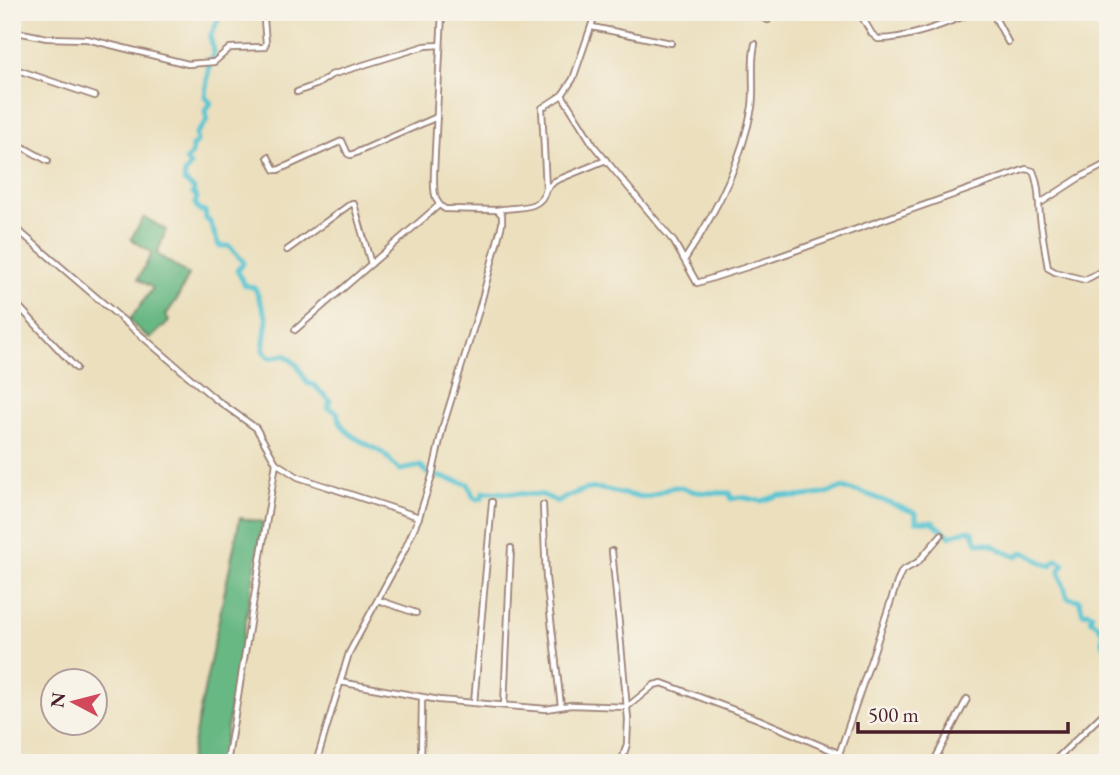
<svg xmlns="http://www.w3.org/2000/svg" width="1120" height="775" font-family="'EB Garamond',serif">
<style>
.forest{fill:#68b883;stroke:#596c57;stroke-width:2}
.lines{fill:none;stroke-linecap:round;stroke-linejoin:round}
.river{stroke:#58c4d2;stroke-width:5}
.minor-casing{stroke:#9a7f74;stroke-width:8}
.minor{stroke:#fff;stroke-width:4.5}
</style>
<rect width="100%" height="100%" fill="#f7f3e8"/>
<filter id="ink" filterUnits="userSpaceOnUse"><feTurbulence type="fractalNoise" baseFrequency=".0143" numOctaves="2"/><feDisplacementMap in="SourceGraphic" scale="14" xChannelSelector="R" yChannelSelector="G"/><feConvolveMatrix kernelMatrix="1 2 1 2 8 2 1 2 1" color-interpolation-filters="sRGB"/></filter>
<filter id="wash" filterUnits="userSpaceOnUse"><feTurbulence type="fractalNoise" baseFrequency=".00686" numOctaves="4" result="noise"/><feDisplacementMap in="SourceGraphic" scale="28" xChannelSelector="R" yChannelSelector="G"/><feGaussianBlur stdDeviation="1.57" result="paint"/><feColorMatrix in="noise" values="0 0 0 0 0 0 0 0 0 0 0 0 0 0 0 0 0 1.4 0 .05"/><feComposite in="paint" operator="in"/></filter>
<g filter="url(#wash)">
<rect width="100%" height="100%" fill="#ebdfbd"/>
<!-- forest -->
<g class="forest">
<path d="M144,217L166,230L157,254L189,275L177,299L166,315L169,321L150,339L129,321L153,288L138,279L152,253L131,239Z"/>
<path d="M240,518L263,522L221,763H189Z"/>
</g>
<g class="lines">
<!-- river -->
<path class="river" d="M222,12L210,37L214,51L209,65L205,97L211,103L205,111L207,121L196,134L197,142L192,146V154L186,160L190,166L185,173L184,181L194,189L193,193L197,197L195,204L200,211H205L206,219L210,222L219,246H229L243,261V264L237,270L245,285L255,288L267,319L263,350L269,358L285,355L297,365L307,383L314,385L330,401L328,408L337,412C341,437 365,441 384,454C390,459 393,466 400,470L421,466L428,474L468,484L473,496L477,499L482,498L483,492H489L543,495L558,502C601,476 604,495 645,497C656,497 665,487 676,487C683,487 690,491 697,492C708,493 719,493 730,493L731,499L740,497L762,501L780,495L796,497L823,494L841,488L861,492L916,513V521L933,522L950,536L968,530L973,532L977,543C998,542 999,553 1017,556L1023,552C1034,555 1039,563 1051,566L1057,560L1064,564L1059,572L1068,598L1079,600L1083,613L1088,612L1092,614L1090,620L1098,625L1104,634L1102,640L1108,653"/>
</g>
</g>
<g filter="url(#ink)">
<g class="lines">
<defs>
<g id="minor">
<path d="M759,12L761,17L768,20"/>
<path d="M859,12L872,34L878,39C909,39 945,24 974,12"/>
<path d="M992,12L1008,42"/>
<path d="M592,27L671,43"/>
<path d="M12,31L47,38L87,39L188,64L214,62L230,48L264,47L266,43L264,20L272,12"/>
<path d="M12,68L95,96"/>
<path d="M297,92L318,84L331,75L425,46L440,45"/>
<path d="M562,95L573,79L596,12"/>
<path d="M12,141L48,161"/>
<path d="M268,157L275,170H278L342,141L348,154L351,155L437,117"/>
<path d="M546,189L555,181L606,160"/>
<path d="M1042,202L1079,178L1108,163"/>
<path d="M497,210C516,206 541,212 546,189L542,108L562,95L594,146L674,242L697,283L769,260L1026,169L1033,171C1040,187 1038,201 1040,216C1042,234 1045,250 1048,268L1055,272L1085,280L1098,273L1108,276"/>
<path d="M12,225L214,398L256,428L276,463L227,763"/>
<path d="M287,250L352,203L354,204L371,264"/>
<path d="M685,259C715,214 742,161 752,107C755,85 750,65 755,44"/>
<path d="M12,299L76,368"/>
<path d="M295,330L439,205"/>
<path d="M276,463L298,477L419,517"/>
<path d="M543,505L546,578L561,706"/>
<path d="M612,551L628,719L627,744L621,763"/>
<path d="M378,600L416,613"/>
<path d="M340,682L439,700L546,709L571,705L627,707L654,685L662,683L758,719L838,753"/>
<path d="M474,703L492,502"/>
<path d="M504,705L511,548"/>
<path d="M12,754V763"/>
<path d="M316,763L349,653L405,549L419,517L432,476L443,426L479,310L502,224V215L497,210L445,209C432,202 434,185 434,172L442,12"/>
<path d="M421,763L422,698"/>
<path d="M836,763L899,577L902,571L918,562L941,535"/>
<path d="M933,763L967,699"/>
<path d="M1052,763L1108,709"/>
</g>
</defs>
<!-- minor casing -->
<use href="#minor" class="minor-casing"/>
<!-- minor -->
<use href="#minor" class="minor"/>
</g>
</g>
<!-- margin -->
<rect width="1120" height="775" fill="none" stroke="#f7f3e8" stroke-width="42"/>
<!-- north arrow -->
<g transform="translate(74 702) rotate(277)"><circle r="33" fill="#f7f3e8" stroke="#b29e9c" stroke-width="2"/>
<path d="M0-5L12 26L0 18L-12 26Z" fill="#d1495b"/>
<text y="-10" font-size="19" font-weight="bold" text-anchor="middle" fill="#4a1f2b">N</text>
</g>
<!-- scale -->
<path d="M858 722v10h210v-10" fill="none" stroke="#4a1f2b" stroke-width="3.5"/>
<text x="868" y="722" font-size="21" fill="#4a1f2b" stroke="#f7f3e8" stroke-width="5" paint-order="stroke">500 m</text>
</svg>
